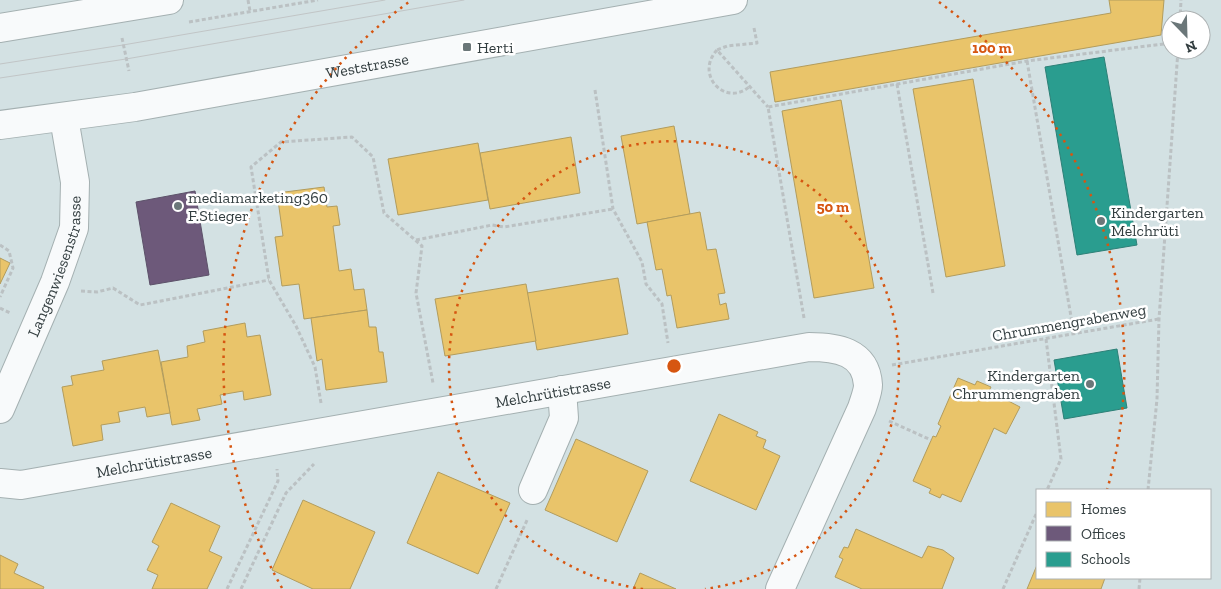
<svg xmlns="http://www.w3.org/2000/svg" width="1221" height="589" font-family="'Zilla Slab',serif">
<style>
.homes{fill:#e9c46a;stroke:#b29c5d}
.offices{fill:#6d597a;stroke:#5c5169}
.schools{fill:#2a9d8f;stroke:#2d8077}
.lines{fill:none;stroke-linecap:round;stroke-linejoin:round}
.minor-casing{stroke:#a4b0b1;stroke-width:30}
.major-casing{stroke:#a4b0b1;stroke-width:30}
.path{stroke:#bbc1c3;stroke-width:3;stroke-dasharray:4 2.5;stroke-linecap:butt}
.minor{stroke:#f8fafb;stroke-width:28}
.major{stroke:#f8fafb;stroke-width:28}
.tram{stroke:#c1c5c6;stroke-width:1}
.ring{fill:none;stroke:#d65611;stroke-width:2.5;stroke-dasharray:2.5 5}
.poi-dot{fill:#6b7779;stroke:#fff;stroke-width:2}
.labels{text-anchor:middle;stroke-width:5;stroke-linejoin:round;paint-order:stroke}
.poi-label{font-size:16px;fill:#333e40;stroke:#fff;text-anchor:start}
.street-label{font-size:16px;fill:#333e40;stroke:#fff}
.centre{fill:#d65611;stroke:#fff;stroke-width:2.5}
.ring-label{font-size:15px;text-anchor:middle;font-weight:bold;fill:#d65611;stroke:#fff;stroke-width:5;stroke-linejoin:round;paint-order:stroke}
</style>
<rect width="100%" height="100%" fill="#d3e1e3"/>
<!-- homes -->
<g class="homes">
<path d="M1109,0H1164L1161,35L775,102L770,72L1111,13Z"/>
<path d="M973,79L1005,266L946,277L913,89Z"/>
<path d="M841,100L874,288L814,298L782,111Z"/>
<path d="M674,126L690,214L637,224L621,136Z"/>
<path d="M571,137L580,193L490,209L480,153Z"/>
<path d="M478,143L488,200L398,215L388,159Z"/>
<path d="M324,187L327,207L337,206L340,225L333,226L339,271L351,269L354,290L364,289L367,310L304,319L299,284L282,286L275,237L283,236L277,193Z"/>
<path d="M700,212L707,250L716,249L725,293L718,294L720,305L726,303L729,319L677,328L671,295L667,296L662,269L656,270L647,222Z"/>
<path d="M0,258L10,263L0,284Z"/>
<path d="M618,278L628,334L537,350L527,293Z"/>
<path d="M526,284L536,341L445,356L435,299Z"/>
<path d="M367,310L369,327H376L379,352H383L387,382L326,390L322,359L317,361L311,318Z"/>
<path d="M245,323L247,337L260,335L271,395L244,400L243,391L220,395L222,404L197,409L200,420L172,425L161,362L188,357L187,346L205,342L203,331Z"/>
<path d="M158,350L170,413L147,417L145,407L118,412L120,422L101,425L103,440L73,446L62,387L73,385L71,376L104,370L102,361Z"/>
<path d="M958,378L975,385L977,381L991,387L989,391L1020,407L1006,434L994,428L961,502L942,494L940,498L929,493L931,489L913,481L933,436L936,437L941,426L938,424Z"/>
<path d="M719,414L758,432L756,436L766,440L763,448L780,456L756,510L690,481Z"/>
<path d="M576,439L648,471L617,542L545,510Z"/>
<path d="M438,472L510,503L478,574L407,543Z"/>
<path d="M303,500L375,532L350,589H313L272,570Z"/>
<path d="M171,503L220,526L209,551L222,557L207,589H152L158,575L147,570L159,546L152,542Z"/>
<path d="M856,529L922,558L928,546L943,550L954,558L942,589H862L835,577L843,559L839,557L844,547L848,548Z"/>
<path d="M0,555L18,564L14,573L44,587L43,589H0Z"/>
<path d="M1037,565V578H1105L1101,589H1027Z"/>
<path d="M640,573L676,589H633Z"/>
</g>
<!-- offices -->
<path class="offices" d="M195,191L209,275L150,285L136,202Z"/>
<!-- schools -->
<g class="schools">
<path d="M1104,57L1137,245L1077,255L1045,67Z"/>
<path d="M1117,349L1127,408L1064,419L1054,360Z"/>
</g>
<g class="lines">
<defs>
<g id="minor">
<path d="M0,28L169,0"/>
<path id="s1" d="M0,409L55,282L74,228L75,182L64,118"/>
<path id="s2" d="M0,483L21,485L809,347C836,347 866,351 868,385C868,392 864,401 862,408L780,589"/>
<path d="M533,490L564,418L562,390"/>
</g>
<g id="major">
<path id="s3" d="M0,125L135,107L733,0"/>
</g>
</defs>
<!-- minor casing -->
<use href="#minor" class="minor-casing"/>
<!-- major casing -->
<use href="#major" class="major-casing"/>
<!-- path -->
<g class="path">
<path d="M248,0L250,11"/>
<path d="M1180,20L1181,0"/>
<path d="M189,22L318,0"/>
<path d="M754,28L757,43L727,46L717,50L768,107"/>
<path d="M122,38L129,71"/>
<path d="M717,50C694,75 726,108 750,86"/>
<path d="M1027,61L1074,334"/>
<path d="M897,84L933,293"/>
<path d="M595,90L613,209L642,262L646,284L662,304L668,343"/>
<path d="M416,240L492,225L504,227L613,209"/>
<path d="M0,245L9,251L13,268L0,297"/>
<path d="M81,291L97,292L113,288L140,305L269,280"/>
<path d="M0,308L10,313"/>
<path d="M804,318L768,107L1027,61L1171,43"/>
<path d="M1046,339L1061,459L1047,490"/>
<path d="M892,365L1159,319"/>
<path d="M321,403L315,367L296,326L269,280L251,167L281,142L352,137L373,157L384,213L422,246L416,293L433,383"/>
<path d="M889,421L931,440"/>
<path d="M1148,490L1157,399L1159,319L1178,50"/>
<path d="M227,589L278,481L277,469"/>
<path d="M241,589L286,493L314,464"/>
<path d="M496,589L528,518"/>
<path d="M1003,589L1037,512"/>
<path d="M1139,589L1140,578"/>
</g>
<!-- minor -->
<use href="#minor" class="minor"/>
<!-- major -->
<use href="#major" class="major"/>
<!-- tram -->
<g class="tram">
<path d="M0,64L123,45L385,0"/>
<path d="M0,78L126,59L464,0"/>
</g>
</g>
<!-- distance rings -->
<g class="ring">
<path d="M643 589A225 225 0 1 1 705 589"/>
<path d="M282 588A450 450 0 0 1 409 2M939 2A450 450 0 0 1 1107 490"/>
</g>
<!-- markers -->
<g class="poi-dot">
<rect x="462" y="42" width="10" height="10" rx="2.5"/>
<circle cx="178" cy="206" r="5"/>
<circle cx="1101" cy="221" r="5"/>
<circle cx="1090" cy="384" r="5"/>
</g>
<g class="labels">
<!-- poi labels -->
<g class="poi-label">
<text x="477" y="53">Herti</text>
<text x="188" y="203">mediamarketing360<tspan x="188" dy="18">F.Stieger</tspan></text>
<text x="1111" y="218">Kindergarten<tspan x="1111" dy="18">Melchrüti</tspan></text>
<text x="1080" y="381" text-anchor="end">Kindergarten<tspan x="1080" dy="18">Chrummengraben</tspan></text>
</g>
<!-- street labels -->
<g class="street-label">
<text dy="6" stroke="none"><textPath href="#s3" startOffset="372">Weststrasse</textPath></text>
<text dy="6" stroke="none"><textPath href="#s1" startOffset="154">Langenwiesenstrasse</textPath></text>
<text transform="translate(1069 322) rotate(-10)" y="6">Chrummengrabenweg</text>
<text dy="6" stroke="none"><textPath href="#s2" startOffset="561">Melchrütistrasse</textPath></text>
<text dy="6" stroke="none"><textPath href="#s2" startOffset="156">Melchrütistrasse</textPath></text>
</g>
</g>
<circle cx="674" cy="366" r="8" class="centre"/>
<g class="ring-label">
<text x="992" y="53">100 m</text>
<text x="833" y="212">50 m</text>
</g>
<!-- legend -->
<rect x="1036" y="489" width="175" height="90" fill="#ffffff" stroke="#adb2b3"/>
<rect x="1046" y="502" width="25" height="15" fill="#e9c46a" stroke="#adb2b3"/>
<text x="1081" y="514" font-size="15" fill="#333e40">Homes</text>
<rect x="1046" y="526" width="25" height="15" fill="#6d597a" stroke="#adb2b3"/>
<text x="1081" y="539" font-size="15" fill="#333e40">Offices</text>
<rect x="1046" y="552" width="25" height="15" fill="#2a9d8f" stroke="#adb2b3"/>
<text x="1081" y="564" font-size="15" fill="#333e40">Schools</text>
<!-- north arrow -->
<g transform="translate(1186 35) rotate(157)"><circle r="24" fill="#ffffff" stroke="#adb2b3"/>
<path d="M0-4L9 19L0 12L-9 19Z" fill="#6b7779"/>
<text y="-8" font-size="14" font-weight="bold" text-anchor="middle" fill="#333e40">N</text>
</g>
</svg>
